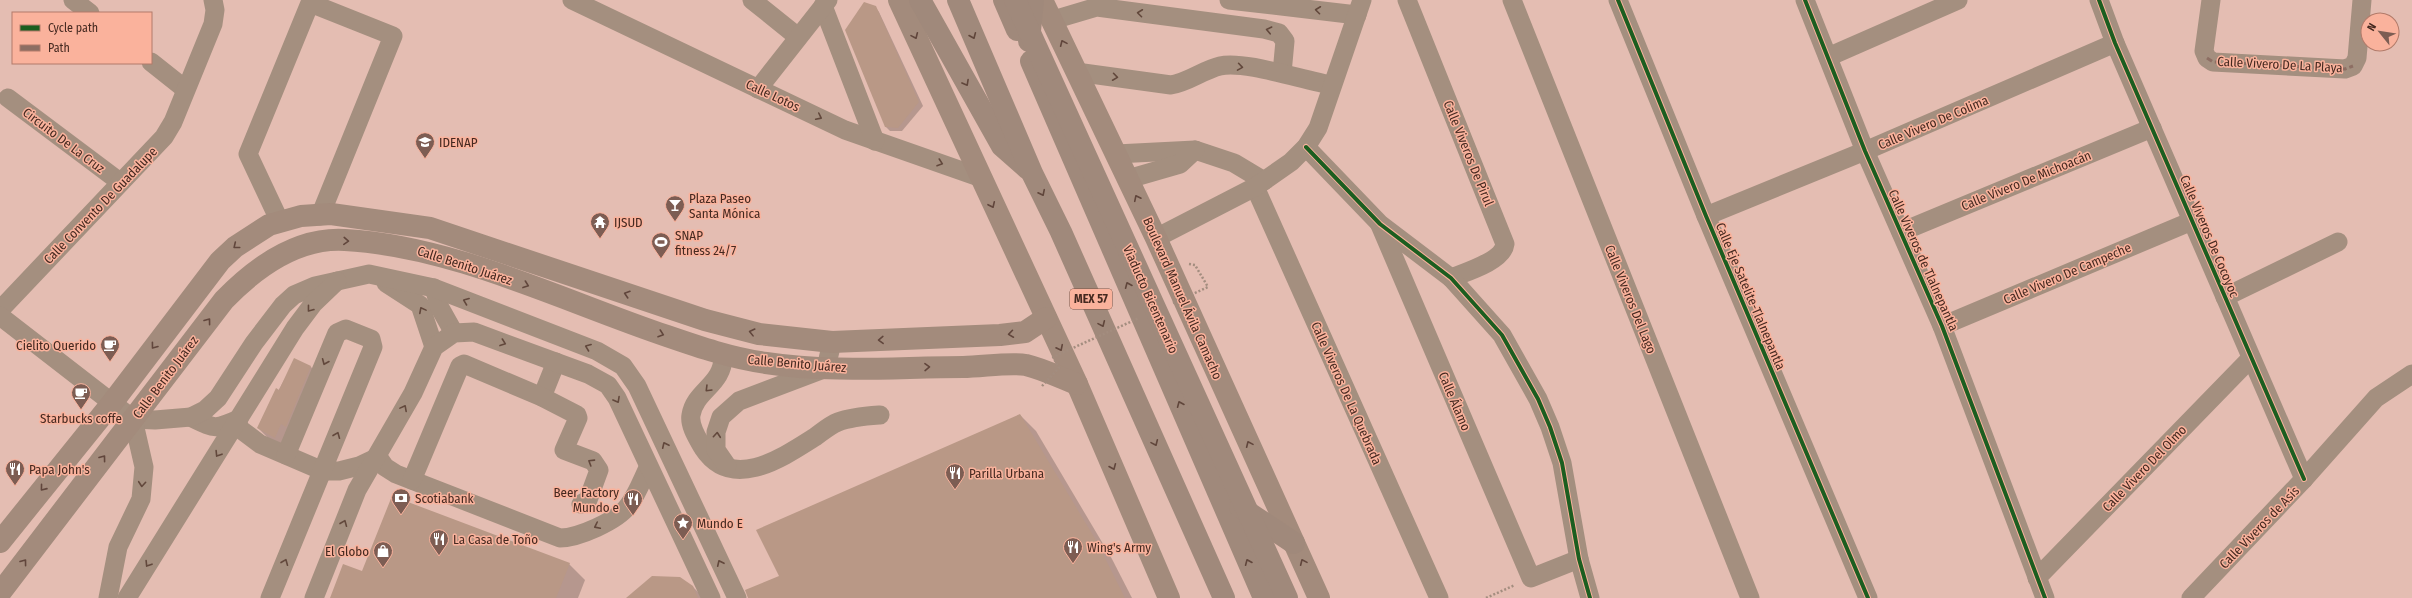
<svg xmlns="http://www.w3.org/2000/svg" width="2412" height="598" font-family="'Fira Sans Condensed',sans-serif">
<style>
.shadow{fill:#0003}
.building{fill:#b99886}
.lines{fill:none;stroke-linecap:round;stroke-linejoin:round}
.path{stroke:#a38d7f;stroke-width:2.5;stroke-dasharray:2 2;stroke-linecap:butt}
.minor{stroke:#a48f7f;stroke-width:19}
.major{stroke:#a38b7c;stroke-width:22}
.highway{stroke:#a0897b;stroke-width:22}
.path-bridge{stroke:#a38d7f;stroke-width:2.5;stroke-dasharray:2 2;stroke-linecap:butt}
.highway-bridge{stroke:#a0897b;stroke-width:22}
.quiet{stroke:#8d6e63;stroke-width:3;stroke-dasharray:6 3;stroke-linecap:butt}
.cycleway-casing{stroke:#fab29c;stroke-width:6}
.cycleway{stroke:#1b5e20;stroke-width:4}
.oneway{stroke:#62483c}
.oneway2{stroke:#61463c}
.oneway3{stroke:#60463b}
.labels{text-anchor:middle;stroke-width:3;stroke-linejoin:round;paint-order:stroke}
.shield{fill:#fab29c;stroke:#7b5245;stroke-width:1}
.shield-label{font-size:12px;font-weight:bold;fill:#452920}
.street-label{font-size:13px;fill:#452920;stroke:#fab29c}
.poi-label{font-size:13px;fill:#452920;stroke:#fab29c;text-anchor:start}
</style>
<rect width="100%" height="100%" fill="#e4bdb2"/>
<!-- shadow -->
<g class="shadow">
<path d="M875,7L879,12L923,106L902,131H890L886,127Z"/>
<path d="M295,360L311,367L323,379L287,450L270,440L258,428Z"/>
<path d="M1020,415L1036,431L1112,559L1132,598H749Z"/>
<path d="M569,564L585,580L578,598H331L363,572Z"/>
<path d="M693,587L704,598H629Z"/>
</g>
<!-- building -->
<g class="building">
<path d="M864,2L876,6L919,102L898,128L885,127L845,30Z"/>
<path d="M294,358L311,366L286,427L281,424L275,438L257,428L276,388L279,390Z"/>
<path d="M1020,414L1097,542L1125,598H748L745,590L779,576L756,530Z"/>
<path d="M392,496L570,563L556,598H330L343,564L362,571Z"/>
<path d="M652,576L680,577L693,586L698,598H626Z"/>
</g>
<g class="lines">
<!-- path -->
<g class="path">
<path d="M1189,264L1195,265L1208,287"/>
<path d="M1486,598L1515,585"/>
</g>
<!-- minor -->
<g class="minor">
<path d="M73,0L90,13"/>
<path d="M572,0L845,130L979,177"/>
<path d="M752,0L798,37"/>
<path d="M1229,0L1357,15"/>
<path d="M1407,0L1505,244C1503,261 1466,272 1451,278"/>
<path d="M1512,0L1750,598"/>
<path d="M1618,0L1706,216L1868,598"/>
<path d="M1805,0L1865,151L1942,326L2045,598"/>
<path d="M2099,0L2115,43L2304,479"/>
<path d="M2211,0L2204,51L2207,58L2213,62L2345,69L2353,66L2357,58L2362,0"/>
<path d="M823,6L875,141"/>
<path d="M1053,20L1097,7L1264,29L1279,33L1285,41L1282,73"/>
<path d="M1828,57L1958,0"/>
<path d="M151,62L185,89"/>
<path d="M1076,72L1171,85C1189,82 1203,70 1220,66C1244,60 1305,81 1332,85"/>
<path d="M758,89L828,0"/>
<path d="M8,98L120,182"/>
<path d="M1306,147L1380,224L1451,278L1502,335L1538,399L1550,427L1562,463L1579,559L1590,598"/>
<path d="M1116,154L1195,150L1234,163L1264,181"/>
<path d="M1128,179L1180,164L1195,150"/>
<path d="M1255,187L1439,598"/>
<path d="M1706,216L1865,151L2115,43"/>
<path d="M280,222L248,154L310,3L393,36L320,216"/>
<path d="M1380,225L1531,578L1579,559"/>
<path d="M1901,232L2152,128"/>
<path d="M1156,238L1255,187L1291,162L1306,147L1318,128L1362,0"/>
<path d="M386,283L420,305L434,347"/>
<path d="M434,288L440,308L454,333"/>
<path d="M2225,297L2338,242"/>
<path d="M0,310L164,137L173,122L213,24L215,10L213,0"/>
<path d="M0,316L133,419"/>
<path d="M1942,326L2192,221"/>
<path d="M723,355C724,385 695,390 691,415C689,426 698,439 703,448C732,492 782,458 815,437C822,432 830,425 838,422C851,417 866,416 880,415"/>
<path d="M542,397L556,362"/>
<path d="M190,417C215,429 214,430 239,419"/>
<path d="M133,419L155,420L191,417L205,410L218,398L254,343L283,305L294,295L315,286L369,274L434,288L597,351L623,366L637,386L737,598"/>
<path d="M236,426L260,444L323,471H339L359,466L378,457L385,467L396,474L560,538C578,538 617,521 628,506C637,495 642,480 648,468"/>
<path d="M727,466L716,450V432L721,417L739,401L826,368L832,342"/>
<path d="M412,480L460,366L464,364L542,397L577,415L578,418L564,450L593,461L599,470L588,500L581,504"/>
<path d="M2037,578L2251,358"/>
<path d="M108,598L118,547L141,499L144,467L133,419"/>
<path d="M127,598L295,328L313,304L337,281"/>
<path d="M270,598L373,347L371,339L346,329L337,333L286,455"/>
<path d="M314,598L357,490L413,393L434,347L454,333L474,332L588,374L608,385L617,398L711,598"/>
<path d="M2191,598L2304,479L2376,398L2412,374"/>
</g>
<!-- major -->
<g class="major">
<path d="M899,0L1077,384L1169,598"/>
<path d="M1042,0L1156,238L1319,598"/>
<path d="M0,542L112,403L220,261L235,247L269,225L301,216L331,214L430,228L705,320L759,334L832,342L1000,335L1025,332L1046,318"/>
<path d="M0,593L224,300C256,267 297,237 345,240C454,246 563,301 667,336C699,347 731,358 766,363C831,373 898,367 963,367C982,367 1009,362 1026,365C1043,369 1061,378 1077,384"/>
</g>
<!-- highway -->
<g class="highway">
<path d="M920,0L1002,146L1028,169"/>
<path d="M958,0L1032,173L1061,232L1224,598"/>
<path d="M1004,0L1017,30"/>
<path d="M1029,41L1033,0"/>
<path d="M1031,61L1264,598"/>
<path d="M1240,507L1294,543"/>
</g>
<!-- path-bridge -->
<g class="path-bridge">
<path d="M1173,303L1208,287"/>
<path d="M1042,386L1059,368L1053,357L1139,318"/>
</g>
<!-- highway-bridge -->
<path class="highway-bridge" d="M1015,0L1287,598"/>
<!-- quiet -->
<path class="quiet" d="M2207,58L2213,62L2345,69L2353,66"/>
<defs>
<g id="cycleway">
<path d="M1618,0L1706,216L1868,598"/>
<path d="M1805,0L1865,151L1942,326L2045,598"/>
<path d="M2099,0L2115,43L2304,479"/>
<path d="M1306,147L1380,224L1451,278L1502,335L1538,399L1550,427L1562,463L1579,559L1590,598"/>
</g>
</defs>
<!-- cycleway casing -->
<use href="#cycleway" class="cycleway-casing"/>
<!-- cycleway -->
<use href="#cycleway" class="cycleway"/>
</g>
<!-- one-way arrows -->
<defs><path id="oneway-chevron" d="M-2-3.5L2.5 0L-2 3.5" fill="none" stroke-width="1.6" stroke-linecap="round" stroke-linejoin="round"/></defs>
<g class="oneway">
<use href="#oneway-chevron" transform="translate(1318 10) rotate(-173)"/>
<use href="#oneway-chevron" transform="translate(1140 13) rotate(-173)"/>
<use href="#oneway-chevron" transform="translate(1269 30) rotate(-167)"/>
<use href="#oneway-chevron" transform="translate(1240 67) rotate(9)"/>
<use href="#oneway-chevron" transform="translate(1115 77) rotate(8)"/>
<use href="#oneway-chevron" transform="translate(819 117) rotate(26)"/>
<use href="#oneway-chevron" transform="translate(940 163) rotate(19)"/>
<use href="#oneway-chevron" transform="translate(466 301) rotate(-159)"/>
<use href="#oneway-chevron" transform="translate(310 309) rotate(128)"/>
<use href="#oneway-chevron" transform="translate(422 310) rotate(-118)"/>
<use href="#oneway-chevron" transform="translate(503 343) rotate(20)"/>
<use href="#oneway-chevron" transform="translate(588 347) rotate(-159)"/>
<use href="#oneway-chevron" transform="translate(325 362) rotate(113)"/>
<use href="#oneway-chevron" transform="translate(708 389) rotate(135)"/>
<use href="#oneway-chevron" transform="translate(617 400) rotate(61)"/>
<use href="#oneway-chevron" transform="translate(404 408) rotate(-62)"/>
<use href="#oneway-chevron" transform="translate(337 435) rotate(-68)"/>
<use href="#oneway-chevron" transform="translate(717 435) rotate(-85)"/>
<use href="#oneway-chevron" transform="translate(665 445) rotate(-115)"/>
<use href="#oneway-chevron" transform="translate(218 454) rotate(122)"/>
<use href="#oneway-chevron" transform="translate(591 462) rotate(-148)"/>
<use href="#oneway-chevron" transform="translate(142 484) rotate(95)"/>
<use href="#oneway-chevron" transform="translate(344 523) rotate(-68)"/>
<use href="#oneway-chevron" transform="translate(597 526) rotate(154)"/>
<use href="#oneway-chevron" transform="translate(285 562) rotate(-68)"/>
<use href="#oneway-chevron" transform="translate(720 563) rotate(-115)"/>
<use href="#oneway-chevron" transform="translate(148 564) rotate(122)"/>
</g>
<g class="oneway2">
<use href="#oneway-chevron" transform="translate(915 36) rotate(66)"/>
<use href="#oneway-chevron" transform="translate(1063 43) rotate(-114)"/>
<use href="#oneway-chevron" transform="translate(1137 198) rotate(-116)"/>
<use href="#oneway-chevron" transform="translate(992 205) rotate(65)"/>
<use href="#oneway-chevron" transform="translate(346 241) rotate(3)"/>
<use href="#oneway-chevron" transform="translate(236 246) rotate(141)"/>
<use href="#oneway-chevron" transform="translate(526 285) rotate(20)"/>
<use href="#oneway-chevron" transform="translate(627 294) rotate(-162)"/>
<use href="#oneway-chevron" transform="translate(208 321) rotate(-53)"/>
<use href="#oneway-chevron" transform="translate(752 332) rotate(-166)"/>
<use href="#oneway-chevron" transform="translate(661 334) rotate(19)"/>
<use href="#oneway-chevron" transform="translate(1011 334) rotate(172)"/>
<use href="#oneway-chevron" transform="translate(881 340) rotate(178)"/>
<use href="#oneway-chevron" transform="translate(154 346) rotate(127)"/>
<use href="#oneway-chevron" transform="translate(1060 348) rotate(64)"/>
<use href="#oneway-chevron" transform="translate(927 367) rotate(-1)"/>
<use href="#oneway-chevron" transform="translate(1249 444) rotate(-114)"/>
<use href="#oneway-chevron" transform="translate(103 458) rotate(-53)"/>
<use href="#oneway-chevron" transform="translate(1113 467) rotate(67)"/>
<use href="#oneway-chevron" transform="translate(43 488) rotate(129)"/>
<use href="#oneway-chevron" transform="translate(24 562) rotate(-53)"/>
<use href="#oneway-chevron" transform="translate(1303 562) rotate(-114)"/>
</g>
<g class="oneway3">
<use href="#oneway-chevron" transform="translate(973 36) rotate(67)"/>
<use href="#oneway-chevron" transform="translate(966 83) rotate(61)"/>
<use href="#oneway-chevron" transform="translate(1042 193) rotate(64)"/>
<use href="#oneway-chevron" transform="translate(1128 285) rotate(-113)"/>
<use href="#oneway-chevron" transform="translate(1102 324) rotate(66)"/>
<use href="#oneway-chevron" transform="translate(1180 404) rotate(-113)"/>
<use href="#oneway-chevron" transform="translate(1155 443) rotate(66)"/>
<use href="#oneway-chevron" transform="translate(1248 562) rotate(-113)"/>
</g>
<!-- icons -->
<defs>
<symbol id="school-pin" viewBox="-11 -11 22 30"><path d="M0 17L-7.5 6A9.5 9.5 0 1 1 7.5 6Z" fill="#7d5d53" stroke="#fab29c"/><path d="M0-5L7-2L0 1L-7-2ZM-4 1L0 2.5L4 1V4Q0 6-4 4Z" fill="#fff"/></symbol>
<symbol id="bar-pin" viewBox="-11 -11 22 30"><path d="M0 17L-7.5 6A9.5 9.5 0 1 1 7.5 6Z" fill="#7d5d53" stroke="#fab29c"/><path d="M-6-5H6L.8 .8V4.5H3.5V6h-7V4.5H-.8V.8Z" fill="#fff"/></symbol>
<symbol id="temple-pin" viewBox="-11 -11 22 30"><path d="M0 17L-7.5 6A9.5 9.5 0 1 1 7.5 6Z" fill="#7d5d53" stroke="#fab29c"/><path d="M0-6L5-2H3V0L6.5 2.5H4V6H1.5V3h-3V6H-4V2.5H-6.5L-3 0V-2H-5Z" fill="#fff"/></symbol>
<symbol id="stadium-pin" viewBox="-11 -11 22 30"><path d="M0 17L-7.5 6A9.5 9.5 0 1 1 7.5 6Z" fill="#7d5d53" stroke="#fab29c"/><path d="M0-5a6.5 5 0 1 0 0 10a6.5 5 0 1 0 0-10ZM-3.5-1.8h7v3.6h-7Z" fill="#fff"/></symbol>
<symbol id="cafe-pin" viewBox="-11 -11 22 30"><path d="M0 17L-7.5 6A9.5 9.5 0 1 1 7.5 6Z" fill="#7d5d53" stroke="#fab29c"/><path d="M-5.5-4.5H6V0H3Q3 3.5 0 3.5H-2.5Q-5.5 3.5-5.5 0ZM3-3.2v2h1.7v-2ZM-6 4.5H4V6H-6Z" fill="#fff"/></symbol>
<symbol id="restaurant-pin" viewBox="-11 -11 22 30"><path d="M0 17L-7.5 6A9.5 9.5 0 1 1 7.5 6Z" fill="#7d5d53" stroke="#fab29c"/><path d="M-5-6h1v4h1v-4h1v4h1v-4h1v5L-1.5 .5V6h-2V.5L-5-1ZM5-6V6H3V1.5H1.5Q1.5-4 5-6Z" fill="#fff"/></symbol>
<symbol id="bank-pin" viewBox="-11 -11 22 30"><path d="M0 17L-7.5 6A9.5 9.5 0 1 1 7.5 6Z" fill="#7d5d53" stroke="#fab29c"/><path d="M-6-4H6V4H-6ZM0-2.3a2.3 2.3 0 1 0 0 4.6a2.3 2.3 0 1 0 0-4.6Z" fill="#fff"/></symbol>
<symbol id="sight-pin" viewBox="-11 -11 22 30"><path d="M0 17L-7.5 6A9.5 9.5 0 1 1 7.5 6Z" fill="#7d5d53" stroke="#fab29c"/><path d="M0-6L1.8-2.2L6-1.7L2.9 1.2L3.7 5.4L0 3.3L-3.7 5.4L-2.9 1.2L-6-1.7L-1.8-2.2Z" fill="#fff"/></symbol>
<symbol id="shop-pin" viewBox="-11 -11 22 30"><path d="M0 17L-7.5 6A9.5 9.5 0 1 1 7.5 6Z" fill="#7d5d53" stroke="#fab29c"/><path d="M-5-2.5h2.3a2.7 3.5 0 0 1 5.4 0H5L5.5 6h-11ZM-1.5-2.5h3a1.5 2.3 0 0 0-3 0Z" fill="#fff"/></symbol>
</defs>
<g fill-rule="evenodd">
<use href="#school-pin" x="414" y="131" width="22" height="30"/>
<use href="#bar-pin" x="664" y="194" width="22" height="30"/>
<use href="#temple-pin" x="589" y="211" width="22" height="30"/>
<use href="#stadium-pin" x="650" y="231" width="22" height="30"/>
<use href="#cafe-pin" x="99" y="334" width="22" height="30"/>
<use href="#cafe-pin" x="70" y="382" width="22" height="30"/>
<use href="#restaurant-pin" x="4" y="458" width="22" height="30"/>
<use href="#restaurant-pin" x="944" y="462" width="22" height="30"/>
<use href="#bank-pin" x="390" y="487" width="22" height="30"/>
<use href="#restaurant-pin" x="622" y="488" width="22" height="30"/>
<use href="#sight-pin" x="672" y="512" width="22" height="30"/>
<use href="#restaurant-pin" x="428" y="528" width="22" height="30"/>
<use href="#restaurant-pin" x="1062" y="536" width="22" height="30"/>
<use href="#shop-pin" x="372" y="540" width="22" height="30"/>
</g>
<g class="labels">
<!-- shield labels -->
<rect class="shield" x="1070" y="289" width="42" height="20" rx="3"/>
<g class="shield-label">
<text x="1091" y="303">MEX 57</text>
</g>
<!-- street labels -->
<g class="street-label">
<text transform="translate(2280 64) rotate(3)" y="5">Calle Vivero De La Playa</text>
<text transform="translate(773 95) rotate(25)" y="5">Calle Lotos</text>
<text transform="translate(1933 122) rotate(-23)" y="5">Calle Vivero De Colima</text>
<text transform="translate(64 140) rotate(37)" y="5">Circuito De La Cruz</text>
<text transform="translate(1469 153) rotate(68)" y="5">Calle Viveros De Pirul</text>
<text transform="translate(2026 180) rotate(-22)" y="5">Calle Vivero De Michoacán</text>
<text transform="translate(100 205) rotate(-46)" y="5">Calle Convento De Guadalupe</text>
<text transform="translate(2210 236) rotate(67)" y="5">Calle Viveros De Cocoyoc</text>
<text transform="translate(1924 260) rotate(66)" y="5">Calle Viveros de Tlalnepantla</text>
<text transform="translate(465 265) rotate(18)" y="5">Calle Benito Juárez</text>
<text transform="translate(2067 273) rotate(-23)" y="5">Calle Vivero De Campeche</text>
<text transform="translate(1751 296) rotate(67)" y="5">Calle Eje Satelite-Tlalnepantla</text>
<text transform="translate(1183 298) rotate(66)" y="5">Boulevard Manuel Ávila Camacho</text>
<text transform="translate(1151 299) rotate(66)" y="5">Viaducto Bicentenario</text>
<text transform="translate(1631 299) rotate(68)" y="5">Calle Viveros Del Lago</text>
<text transform="translate(797 363) rotate(5)" y="5">Calle Benito Juárez</text>
<text transform="translate(165 377) rotate(-53)" y="5">Calle Benito Juárez</text>
<text transform="translate(1347 393) rotate(66)" y="5">Calle Viveros De La Quebrada</text>
<text transform="translate(1455 401) rotate(67)" y="5">Calle Álamo</text>
<text transform="translate(2144 468) rotate(-46)" y="5">Calle Vivero Del Olmo</text>
<text transform="translate(2259 527) rotate(-46)" y="5">Calle Viveros de Asís</text>
</g>
<!-- poi labels -->
<g class="poi-label">
<text x="439" y="147">IDENAP</text>
<text x="689" y="203">Plaza Paseo<tspan x="689" dy="15">Santa Mónica</tspan></text>
<text x="614" y="227">IJSUD</text>
<text x="675" y="240">SNAP<tspan x="675" dy="15">fitness 24/7</tspan></text>
<text x="96" y="350" text-anchor="end">Cielito Querido</text>
<text x="81" y="423" text-anchor="middle">Starbucks coffe</text>
<text x="29" y="474">Papa John's</text>
<text x="969" y="478">Parilla Urbana</text>
<text x="619" y="497" text-anchor="end">Beer Factory<tspan x="619" dy="15">Mundo e</tspan></text>
<text x="415" y="503">Scotiabank</text>
<text x="697" y="528">Mundo E</text>
<text x="453" y="544">La Casa de Toño</text>
<text x="1087" y="552">Wing's Army</text>
<text x="369" y="556" text-anchor="end">El Globo</text>
</g>
</g>
<!-- legend -->
<rect x="12" y="12" width="140" height="52" fill="#fab29c" stroke="#b27b6a"/>
<rect x="20" y="25" width="20" height="6" fill="#1b5e20" stroke="#b27b6a"/>
<text x="48" y="32" font-size="12" fill="#452920">Cycle path</text>
<rect x="20" y="45" width="20" height="6" fill="#8d6e63" stroke="#b27b6a"/>
<text x="48" y="52" font-size="12" fill="#452920">Path</text>
<!-- north arrow -->
<g transform="translate(2380 32) rotate(300)"><circle r="19" fill="#fab29c" stroke="#b27b6a"/>
<path d="M0-3L7 15L0 10L-7 15Z" fill="#7d5d53"/>
<text y="-6" font-size="11" font-weight="bold" text-anchor="middle" fill="#452920">N</text>
</g>
</svg>
